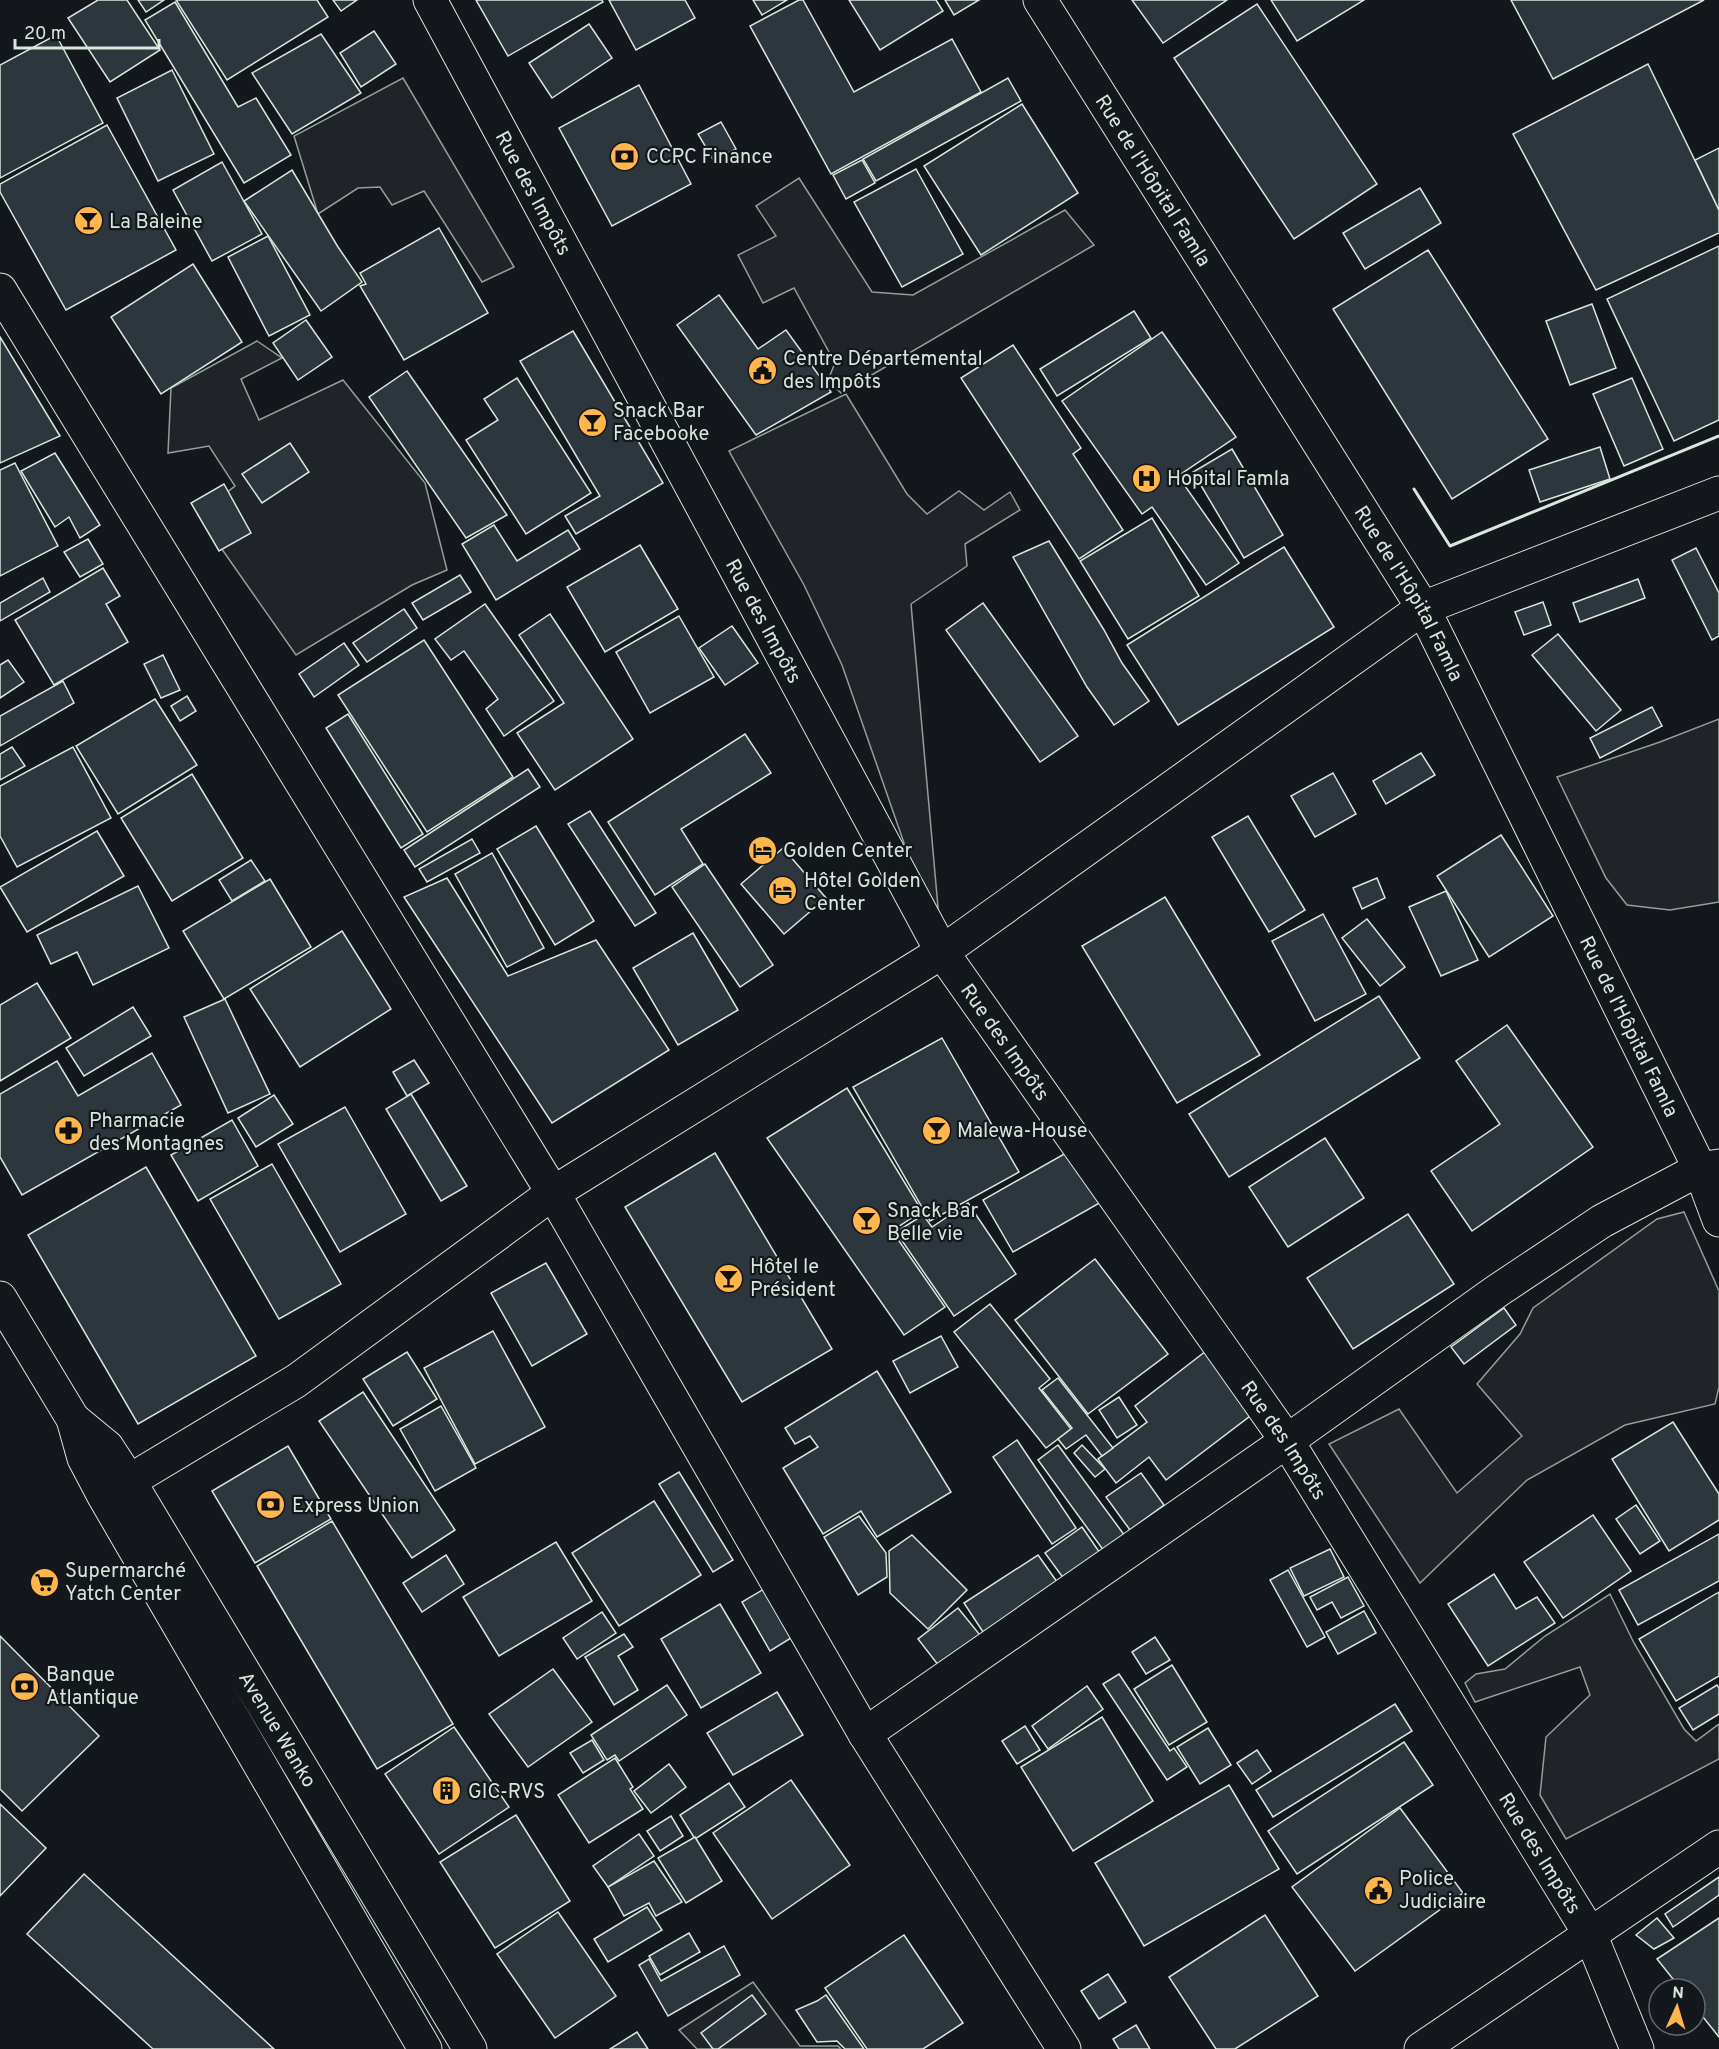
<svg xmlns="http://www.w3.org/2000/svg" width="1719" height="2049" font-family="Overpass,sans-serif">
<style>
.green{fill:#202428;stroke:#939e99;stroke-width:1.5}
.building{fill:#2c363c;stroke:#d8e6dc;stroke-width:1.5}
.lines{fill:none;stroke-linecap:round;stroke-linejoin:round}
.minor-casing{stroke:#d8e6dc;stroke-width:35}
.highway-casing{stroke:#d8e6dc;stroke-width:35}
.minor{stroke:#14181c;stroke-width:33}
.highway{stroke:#14181c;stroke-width:33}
.wall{stroke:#d8e6dc;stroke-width:3}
.labels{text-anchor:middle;stroke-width:4.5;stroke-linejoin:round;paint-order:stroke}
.poi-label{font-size:20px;fill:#d8e6dc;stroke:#14181c;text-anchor:start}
.street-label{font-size:20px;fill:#d8e6dc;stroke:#14181c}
</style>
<rect width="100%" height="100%" fill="#14181c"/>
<!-- green -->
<g class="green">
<path d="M403,78L514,267L482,282L424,191L392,205L380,187L358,188L318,214L294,136Z"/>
<path d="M799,178L872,292L913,295L1065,210L1094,245L841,393L828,380L835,363L794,288L763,303L738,255L776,236L756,206Z"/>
<path d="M257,341L282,358L241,379L259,420L343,380L425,483L447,570L412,585L296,655L198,515L235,486L209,446L168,453L171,388Z"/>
<path d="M846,394L907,494L927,514L959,491L984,510L1010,492L1020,510L965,544L967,566L911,604L942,952L842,665L804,585L729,451Z"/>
<path d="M1719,719V902L1670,910L1627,905L1606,878L1557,777L1660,742Z"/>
<path d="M1684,1212L1719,1291V1387L1715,1404L1625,1425L1527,1480L1420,1583L1329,1444L1399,1409L1457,1493L1522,1436L1477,1384L1520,1334L1533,1308L1657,1219Z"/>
<path d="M1610,1594L1634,1643L1684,1729L1696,1741L1719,1724V1759L1566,1839L1540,1795L1546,1737L1590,1695L1580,1667L1475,1702L1465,1683L1476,1674L1505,1669L1545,1636Z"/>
<path d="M753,1982L800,2046H838L841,2049H697L679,2030Z"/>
</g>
<!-- building -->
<g class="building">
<path d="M98,0H127L160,50L110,82L68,18Z"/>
<path d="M138,0H164L146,12Z"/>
<path d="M176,0H317L328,17L227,80Z"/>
<path d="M333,0H357L341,11Z"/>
<path d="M476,0H602L603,2L508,56Z"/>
<path d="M609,0H685L695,18L636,50Z"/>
<path d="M753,0H787L762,15Z"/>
<path d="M799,0H803L854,92L952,39L981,92L831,174L750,26Z"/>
<path d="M849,0H936L943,11L880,50Z"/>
<path d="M945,0H979L954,15Z"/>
<path d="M1132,0H1227L1163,43Z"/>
<path d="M1271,0H1364L1297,41Z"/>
<path d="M1511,0H1704L1553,79Z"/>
<path d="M175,2L238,107L256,98L291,155L244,183L145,20Z"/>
<path d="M1257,4L1377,184L1294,239L1174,58Z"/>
<path d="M589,24L612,58L552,98L529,63Z"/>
<path d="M374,31L396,64L361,87L340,53Z"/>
<path d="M321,34L361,93L292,134L252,73Z"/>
<path d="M56,35L103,123L0,178V65Z"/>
<path d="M1648,64L1719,210V233L1596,290L1513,134Z"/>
<path d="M172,70L214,154L158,181L117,98Z"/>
<path d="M1008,78L1021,101L876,181L863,159Z"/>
<path d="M639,85L691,184L612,226L559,128Z"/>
<path d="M1022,104L1078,193L981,255L924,166Z"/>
<path d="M721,122L736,149L714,161L698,134Z"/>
<path d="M107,125L176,250L66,310L0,192V184Z"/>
<path d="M1719,148V210L1695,160Z"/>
<path d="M862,160L875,183L846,199L833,175Z"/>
<path d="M222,162L262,234L212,261L173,190Z"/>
<path d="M916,169L963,254L902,287L854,202Z"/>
<path d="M292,170L338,247L362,282L321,311L244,201Z"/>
<path d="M1420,188L1441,223L1365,269L1343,233Z"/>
<path d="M439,228L488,313L404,360L360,286L366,284L360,273Z"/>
<path d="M268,236L310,315L269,336L228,257Z"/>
<path d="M1719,246V420L1674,441L1607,299Z"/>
<path d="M1428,250L1548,439L1452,499L1333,309Z"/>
<path d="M193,264L242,342L161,394L111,317Z"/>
<path d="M719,295L758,349L786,330L831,392L756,435L677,325Z"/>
<path d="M1592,304L1616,368L1570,385L1546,321Z"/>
<path d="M1134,311L1151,338L1057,396L1040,369Z"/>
<path d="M306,320L332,357L298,380L273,343Z"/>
<path d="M573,331L663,483L576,534L565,516L600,496L520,361Z"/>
<path d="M1162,332L1236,437L1178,476L1239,563L1206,585L1152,507L1142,514L1062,401Z"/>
<path d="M0,337L60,436L0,463Z"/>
<path d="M1013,345L1081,448L1073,454L1123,530L1079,559L961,378Z"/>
<path d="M407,371L507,515L466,538L369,397Z"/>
<path d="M517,378L591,493L526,534L466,440L498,420L484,399Z"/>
<path d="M1632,378L1663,449L1624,466L1593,394Z"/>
<path d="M290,443L309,472L262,503L242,474Z"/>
<path d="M1600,447L1610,479L1540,502L1529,470Z"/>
<path d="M1232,449L1283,535L1244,558L1193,472Z"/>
<path d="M55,453L100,525L80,538L69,517L55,527L21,471Z"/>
<path d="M15,463L58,546L0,576V470Z"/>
<path d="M224,484L251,533L219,551L191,503Z"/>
<path d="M1152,518L1199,596L1128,639L1080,561Z"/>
<path d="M494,525L517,561L568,530L580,549L496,600L462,544Z"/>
<path d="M88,539L103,564L80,577L64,552Z"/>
<path d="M1049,541L1104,630L1122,663L1149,701L1114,725L1087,687L1013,557Z"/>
<path d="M640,545L678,609L605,652L567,587Z"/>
<path d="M1284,547L1334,627L1178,725L1127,645Z"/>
<path d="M1696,548L1719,593V636L1712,640L1672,560Z"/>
<path d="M103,568L120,596L106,604L128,642L54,685L15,620Z"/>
<path d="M460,575L471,592L423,620L412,603Z"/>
<path d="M43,578L50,592L0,621V603Z"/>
<path d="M1638,579L1645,598L1580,622L1573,603Z"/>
<path d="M1543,602L1551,625L1524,635L1515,612Z"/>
<path d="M983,603L1078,736L1040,762L946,630Z"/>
<path d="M485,604L554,701L504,736L486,709L498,699L464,651L451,660L435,639Z"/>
<path d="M404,609L417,628L367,662L353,643Z"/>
<path d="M550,614L633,739L555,790L517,733L564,703L519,635Z"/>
<path d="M679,616L714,677L650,713L616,652Z"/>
<path d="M732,626L758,663L725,685L699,648Z"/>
<path d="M1558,634L1621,710L1596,731L1532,655Z"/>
<path d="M424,640L513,777L427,832L338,695Z"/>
<path d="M344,643L359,665L314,697L299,674Z"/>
<path d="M163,655L180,690L161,698L144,664Z"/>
<path d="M8,660L24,682L0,698V665Z"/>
<path d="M63,681L74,703L0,746V716Z"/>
<path d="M187,696L196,711L180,721L171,706Z"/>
<path d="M155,699L197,765L118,814L76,746Z"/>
<path d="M1652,707L1662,726L1600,758L1590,738Z"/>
<path d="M348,714L423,834L401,848L326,728Z"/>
<path d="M745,734L771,773L681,829L703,864L655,895L608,822Z"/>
<path d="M12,747L25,766L0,780V754Z"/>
<path d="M73,747L111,818L17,867L0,836V786Z"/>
<path d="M1421,753L1435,775L1386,804L1373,781Z"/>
<path d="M528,769L540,787L415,867L404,850Z"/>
<path d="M1333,773L1356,814L1315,837L1291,796Z"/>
<path d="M192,774L243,858L172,901L121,818Z"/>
<path d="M590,811L656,913L635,926L568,824Z"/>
<path d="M1248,816L1305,910L1269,932L1212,837Z"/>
<path d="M536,826L594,921L555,945L497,849Z"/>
<path d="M97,831L124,876L27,932L0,887Z"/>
<path d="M1501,835L1553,916L1489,957L1437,876Z"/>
<path d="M472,839L480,853L427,882L419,869Z"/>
<path d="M783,848L826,898L784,934L741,884Z"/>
<path d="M492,853L544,948L507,967L455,874Z"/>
<path d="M251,860L265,881L232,901L219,880Z"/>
<path d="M705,864L773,965L740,987L672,887Z"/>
<path d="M447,878L508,976L596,940L669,1050L552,1123L404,897Z"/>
<path d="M1377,878L1385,898L1362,909L1353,888Z"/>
<path d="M270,879L311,947L224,999L183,931Z"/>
<path d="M138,886L169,948L93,985L77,952L51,964L37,935Z"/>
<path d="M1446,891L1478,960L1441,976L1409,907Z"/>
<path d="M1165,897L1260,1055L1177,1103L1082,946Z"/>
<path d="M1323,914L1366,994L1315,1021L1272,941Z"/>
<path d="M1367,919L1405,967L1380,986L1342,938Z"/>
<path d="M342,931L391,1009L300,1067L250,989Z"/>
<path d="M693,933L738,1010L678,1045L633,968Z"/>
<path d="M37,983L71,1038L0,1081V1005Z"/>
<path d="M1379,996L1420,1058L1229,1177L1189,1114Z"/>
<path d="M225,999L270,1094L228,1113L184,1017Z"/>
<path d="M133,1007L151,1036L84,1076L66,1048Z"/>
<path d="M1507,1025L1593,1147L1472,1231L1431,1171L1500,1124L1456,1061Z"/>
<path d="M942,1038L1019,1172L930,1221L853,1087Z"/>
<path d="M152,1053L181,1105L22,1195L0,1157V1094L57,1061L78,1096Z"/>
<path d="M414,1060L429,1083L407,1096L393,1072Z"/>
<path d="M847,1088L922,1211L892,1231L945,1307L904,1335L767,1138Z"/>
<path d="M411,1094L467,1186L441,1201L386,1109Z"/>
<path d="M274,1095L293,1124L256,1147L238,1118Z"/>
<path d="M345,1107L406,1214L340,1252L278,1144Z"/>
<path d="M232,1120L258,1166L198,1201L171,1155Z"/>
<path d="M1325,1138L1364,1198L1288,1247L1249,1187Z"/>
<path d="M1073,1149L1103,1201L1013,1252L983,1200Z"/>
<path d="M715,1153L832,1349L742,1402L625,1207Z"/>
<path d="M272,1164L341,1284L279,1319L210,1199Z"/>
<path d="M146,1167L256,1356L138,1424L28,1235Z"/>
<path d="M968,1203L1016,1274L954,1316L896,1232L923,1215L932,1227Z"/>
<path d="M1408,1214L1454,1284L1353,1349L1307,1278Z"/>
<path d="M1095,1259L1168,1354L1088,1414L1015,1320Z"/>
<path d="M546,1263L587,1334L532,1366L491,1293Z"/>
<path d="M990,1304L1050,1379L1039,1388L1071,1429L1046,1448L954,1332Z"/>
<path d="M1504,1308L1516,1325L1464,1364L1451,1347Z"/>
<path d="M493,1331L545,1427L475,1464L424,1368Z"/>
<path d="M941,1336L958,1367L910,1393L893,1361Z"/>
<path d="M1206,1351L1254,1413L1166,1480L1149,1457L1116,1483L1098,1459L1147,1422L1135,1406Z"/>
<path d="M407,1352L437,1399L393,1426L363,1379Z"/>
<path d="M877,1371L951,1492L877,1537L861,1511L823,1534L783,1468L818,1447L810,1436L795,1444L785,1428Z"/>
<path d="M1058,1378L1113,1448L1102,1456L1086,1435L1066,1449L1058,1439L1072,1428L1042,1390Z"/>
<path d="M363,1392L455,1530L412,1558L319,1421Z"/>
<path d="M1119,1397L1137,1425L1117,1438L1099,1410Z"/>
<path d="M441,1406L476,1468L435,1491L400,1429Z"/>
<path d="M1673,1422L1719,1494V1520L1669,1551L1612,1459Z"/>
<path d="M1017,1440L1076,1528L1052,1544L993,1457Z"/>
<path d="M1058,1445L1125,1536L1104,1551L1038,1460Z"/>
<path d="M1082,1445L1105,1469L1095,1477L1074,1453Z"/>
<path d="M288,1446L331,1519L255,1563L212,1491Z"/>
<path d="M679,1472L733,1560L713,1572L659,1484Z"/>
<path d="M1141,1473L1164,1505L1130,1530L1106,1497Z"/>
<path d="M654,1501L701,1575L619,1626L572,1553Z"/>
<path d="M1636,1505L1660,1541L1640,1554L1616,1519Z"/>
<path d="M1593,1515L1631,1571L1563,1618L1524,1562Z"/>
<path d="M859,1516L886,1553L887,1577L858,1595L824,1537Z"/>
<path d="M332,1521L453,1724L377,1769L257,1566Z"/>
<path d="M1082,1527L1100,1553L1064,1579L1045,1553Z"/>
<path d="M1719,1534V1581L1638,1625L1619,1590Z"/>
<path d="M912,1535L967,1590L928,1629L890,1593L889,1551Z"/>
<path d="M556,1542L592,1601L499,1656L463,1597Z"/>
<path d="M1330,1549L1344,1577L1304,1596L1290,1568Z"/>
<path d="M446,1555L464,1584L422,1612L403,1583Z"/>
<path d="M1038,1555L1060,1586L985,1635L964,1603Z"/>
<path d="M1288,1570L1325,1637L1307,1647L1270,1580Z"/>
<path d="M1494,1574L1516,1609L1537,1597L1555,1623L1488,1666L1448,1604Z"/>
<path d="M1348,1577L1364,1606L1341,1618L1332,1602L1317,1610L1310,1597Z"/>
<path d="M764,1589L791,1638L770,1651L742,1602Z"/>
<path d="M1719,1592V1676L1676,1701L1639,1639Z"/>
<path d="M720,1604L761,1673L701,1708L661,1639Z"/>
<path d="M958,1608L980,1635L939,1666L918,1639Z"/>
<path d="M1364,1611L1376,1633L1338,1654L1326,1632Z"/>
<path d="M602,1612L616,1633L577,1659L563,1638Z"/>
<path d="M624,1634L633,1647L618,1656L638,1690L614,1705L585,1657Z"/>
<path d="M0,1636L99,1736L22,1811L0,1789Z"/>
<path d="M1155,1637L1170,1660L1146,1674L1132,1652Z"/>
<path d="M1172,1665L1207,1722L1169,1745L1134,1689Z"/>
<path d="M553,1669L592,1722L528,1767L489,1714Z"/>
<path d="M1119,1674L1170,1751L1174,1748L1187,1767L1167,1780L1103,1684Z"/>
<path d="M667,1685L687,1715L619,1761L615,1755L607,1760L591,1735Z"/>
<path d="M1717,1685L1719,1688V1714L1693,1730L1679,1708Z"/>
<path d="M1087,1686L1103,1709L1048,1749L1032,1726Z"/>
<path d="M777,1692L803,1735L733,1775L707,1733Z"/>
<path d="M1395,1704L1412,1731L1273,1817L1256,1790Z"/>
<path d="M1102,1717L1153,1801L1073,1851L1021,1767Z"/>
<path d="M1025,1726L1040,1750L1017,1764L1002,1741Z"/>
<path d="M454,1727L509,1807L439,1854L385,1774Z"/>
<path d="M1208,1728L1231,1765L1200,1784L1177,1747Z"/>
<path d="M592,1740L604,1760L583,1773L570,1753Z"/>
<path d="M1404,1742L1433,1785L1297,1874L1268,1831Z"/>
<path d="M1257,1750L1271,1771L1252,1784L1237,1763Z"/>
<path d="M615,1758L633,1787L630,1789L643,1809L589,1843L558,1795Z"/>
<path d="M669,1764L686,1787L651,1813L634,1791Z"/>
<path d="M791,1780L850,1865L772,1919L713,1833Z"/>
<path d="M729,1783L745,1807L695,1839L680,1815Z"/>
<path d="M1229,1785L1279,1869L1144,1946L1095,1863Z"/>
<path d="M0,1804L46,1848L0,1896Z"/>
<path d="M1400,1808L1463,1893L1355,1971L1292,1887Z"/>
<path d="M516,1815L570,1901L495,1948L440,1862Z"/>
<path d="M671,1816L683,1836L660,1851L647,1831Z"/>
<path d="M639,1834L654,1856L608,1887L593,1866Z"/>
<path d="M695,1837L722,1881L686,1903L658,1858Z"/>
<path d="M654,1861L682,1902L656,1916L649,1903L624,1916L608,1887Z"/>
<path d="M84,1874L274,2049H153L27,1934Z"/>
<path d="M1719,1877V1895L1673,1927L1665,1914Z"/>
<path d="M647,1907L662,1930L608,1962L594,1939Z"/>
<path d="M558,1912L616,1996L555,2038L497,1954Z"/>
<path d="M1265,1915L1318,1996L1235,2049H1216L1169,1977Z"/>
<path d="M1657,1918L1674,1938L1654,1949L1636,1935Z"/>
<path d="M1719,1918V2037L1695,2007V1989H1681L1657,1959Z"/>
<path d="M689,1933L700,1952L660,1975L649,1956Z"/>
<path d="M904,1935L963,2023L923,2049H867L825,1988Z"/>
<path d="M724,1946L740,1975L668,2016L639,1965L649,1959L661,1981Z"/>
<path d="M1108,1974L1126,2002L1099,2019L1081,1991Z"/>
<path d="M752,1995L766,2014L718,2049H713L701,2033Z"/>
<path d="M826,1995L864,2049H845L837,2041L817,2042L796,2010L817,2001Z"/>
<path d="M1136,2025L1150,2049H1119L1113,2039Z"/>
<path d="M637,2032L648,2049H610Z"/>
</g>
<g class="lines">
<defs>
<g id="minor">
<path id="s1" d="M430,0L942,952L1287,1441L1590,1934L1637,2049"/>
<path id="s2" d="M1040,0L1423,608L1700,1169L1719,1220"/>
<path d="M0,290L553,1193L865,1734L1064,2049"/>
<path d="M106,1495L296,1381L553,1193L942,952L1423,608L1719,493"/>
<path d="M865,1734L1287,1441L1497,1291L1602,1221L1700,1169L1719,1166"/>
<path d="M1421,2049L1719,1847"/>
</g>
<g id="highway">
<path d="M0,1298L73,1419L84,1458L104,1496L425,2049"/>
<path id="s3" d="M73,1419L107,1447L129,1481L470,2049"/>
</g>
</defs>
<!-- minor casing -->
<use href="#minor" class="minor-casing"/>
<!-- highway casing -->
<use href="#highway" class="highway-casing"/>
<!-- minor -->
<use href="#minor" class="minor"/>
<!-- highway -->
<use href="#highway" class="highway"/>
<!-- wall -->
<path class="wall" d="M1414,489L1450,546L1719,436"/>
</g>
<!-- icons -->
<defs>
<symbol id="bank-disc" viewBox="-11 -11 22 22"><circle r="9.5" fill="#ffb74d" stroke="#14181c"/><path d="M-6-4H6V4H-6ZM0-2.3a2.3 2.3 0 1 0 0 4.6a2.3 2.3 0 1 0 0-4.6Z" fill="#111"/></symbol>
<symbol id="bar-disc" viewBox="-11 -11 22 22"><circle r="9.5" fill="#ffb74d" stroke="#14181c"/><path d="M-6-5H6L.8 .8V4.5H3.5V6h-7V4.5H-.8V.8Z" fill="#111"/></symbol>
<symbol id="civic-disc" viewBox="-11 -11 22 22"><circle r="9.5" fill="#ffb74d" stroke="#14181c"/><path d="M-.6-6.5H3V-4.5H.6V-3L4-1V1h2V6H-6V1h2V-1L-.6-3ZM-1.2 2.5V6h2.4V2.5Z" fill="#111"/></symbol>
<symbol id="hospital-disc" viewBox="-11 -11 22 22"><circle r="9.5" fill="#ffb74d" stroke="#14181c"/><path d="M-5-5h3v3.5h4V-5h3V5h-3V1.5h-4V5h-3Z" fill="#111"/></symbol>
<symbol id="hotel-disc" viewBox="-11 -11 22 22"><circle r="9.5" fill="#ffb74d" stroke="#14181c"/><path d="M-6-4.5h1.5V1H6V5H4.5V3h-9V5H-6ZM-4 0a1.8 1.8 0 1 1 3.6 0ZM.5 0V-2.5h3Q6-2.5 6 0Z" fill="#111"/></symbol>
<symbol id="pharmacy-disc" viewBox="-11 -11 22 22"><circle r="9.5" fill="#ffb74d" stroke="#14181c"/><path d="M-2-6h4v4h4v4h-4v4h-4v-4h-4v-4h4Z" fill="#111"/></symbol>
<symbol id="supermarket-disc" viewBox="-11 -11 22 22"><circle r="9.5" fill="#ffb74d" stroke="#14181c"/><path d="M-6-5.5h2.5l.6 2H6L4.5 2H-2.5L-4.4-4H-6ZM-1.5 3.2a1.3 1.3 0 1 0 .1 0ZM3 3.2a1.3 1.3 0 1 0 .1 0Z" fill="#111"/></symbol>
<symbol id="building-disc" viewBox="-11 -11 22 22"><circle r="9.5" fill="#ffb74d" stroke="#14181c"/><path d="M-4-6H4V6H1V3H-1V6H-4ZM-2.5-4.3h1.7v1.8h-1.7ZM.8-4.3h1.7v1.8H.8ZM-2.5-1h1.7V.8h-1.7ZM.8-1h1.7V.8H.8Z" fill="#111"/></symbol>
</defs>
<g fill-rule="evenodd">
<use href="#bank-disc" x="608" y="140" width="33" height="33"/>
<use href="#bar-disc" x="72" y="204" width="33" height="33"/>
<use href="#civic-disc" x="746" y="354" width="33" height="33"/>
<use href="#bar-disc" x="576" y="406" width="33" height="33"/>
<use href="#hospital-disc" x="1130" y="462" width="33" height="33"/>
<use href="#hotel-disc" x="746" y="834" width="33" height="33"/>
<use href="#hotel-disc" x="766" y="874" width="33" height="33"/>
<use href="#bar-disc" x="920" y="1114" width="33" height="33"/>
<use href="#pharmacy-disc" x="52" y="1114" width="33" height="33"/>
<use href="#bar-disc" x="850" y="1204" width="33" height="33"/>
<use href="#bar-disc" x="712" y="1262" width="33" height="33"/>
<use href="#bank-disc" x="254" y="1488" width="33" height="33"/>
<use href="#supermarket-disc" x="28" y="1566" width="33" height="33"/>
<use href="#bank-disc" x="8" y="1670" width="33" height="33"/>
<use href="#building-disc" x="430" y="1774" width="33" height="33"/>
<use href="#civic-disc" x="1362" y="1874" width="33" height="33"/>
</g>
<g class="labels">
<!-- poi labels -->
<g class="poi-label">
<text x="646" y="163">CCPC Finance</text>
<text x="109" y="228">La Baleine</text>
<text x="783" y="365">Centre Départemental<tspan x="783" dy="23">des Impôts</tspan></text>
<text x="613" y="417">Snack Bar<tspan x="613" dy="23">Facebooke</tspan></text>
<text x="1167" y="485">Hopital Famla</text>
<text x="783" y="857">Golden Center</text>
<text x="804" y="887">Hôtel Golden<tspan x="804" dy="23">Center</tspan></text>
<text x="89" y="1127">Pharmacie<tspan x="89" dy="23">des Montagnes</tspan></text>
<text x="957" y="1137">Malewa-House</text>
<text x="887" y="1217">Snack Bar<tspan x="887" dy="23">Belle vie</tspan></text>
<text x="750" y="1273">Hôtel le<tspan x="750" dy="23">Président</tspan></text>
<text x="292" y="1512">Express Union</text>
<text x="65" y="1577">Supermarché<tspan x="65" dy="23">Yatch Center</tspan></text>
<text x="46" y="1681">Banque<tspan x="46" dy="23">Atlantique</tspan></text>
<text x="468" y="1798">GIC-RVS</text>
<text x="1399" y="1885">Police<tspan x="1399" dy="23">Judiciaire</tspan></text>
</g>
<!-- street labels -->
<g class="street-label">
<text dy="7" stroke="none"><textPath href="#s2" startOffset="213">Rue de l'Hôpital Famla</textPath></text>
<text dy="7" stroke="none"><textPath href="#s1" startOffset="219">Rue des Impôts</textPath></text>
<text dy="7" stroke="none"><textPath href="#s2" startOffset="699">Rue de l'Hôpital Famla</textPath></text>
<text dy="7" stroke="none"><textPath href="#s1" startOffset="705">Rue des Impôts</textPath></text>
<text dy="7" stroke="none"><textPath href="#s2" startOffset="1185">Rue de l'Hôpital Famla</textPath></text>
<text dy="7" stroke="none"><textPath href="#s1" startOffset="1191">Rue des Impôts</textPath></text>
<text dy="7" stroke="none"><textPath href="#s1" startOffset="1677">Rue des Impôts</textPath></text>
<text dy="7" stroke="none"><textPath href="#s3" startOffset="374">Avenue Wanko</textPath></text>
<text dy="7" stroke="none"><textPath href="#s1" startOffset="2163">Rue des Impôts</textPath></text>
</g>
</g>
<!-- north arrow -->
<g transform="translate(1677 2007) rotate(4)"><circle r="28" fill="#14181c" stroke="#626a69" stroke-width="1.5"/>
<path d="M0-4.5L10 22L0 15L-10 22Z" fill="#ffb74d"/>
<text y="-9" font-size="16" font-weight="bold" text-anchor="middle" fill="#d8e6dc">N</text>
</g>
<!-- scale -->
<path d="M15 39v9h144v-9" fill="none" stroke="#d8e6dc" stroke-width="3"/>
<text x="24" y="39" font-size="18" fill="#d8e6dc" stroke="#14181c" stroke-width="4.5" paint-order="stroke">20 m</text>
</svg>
